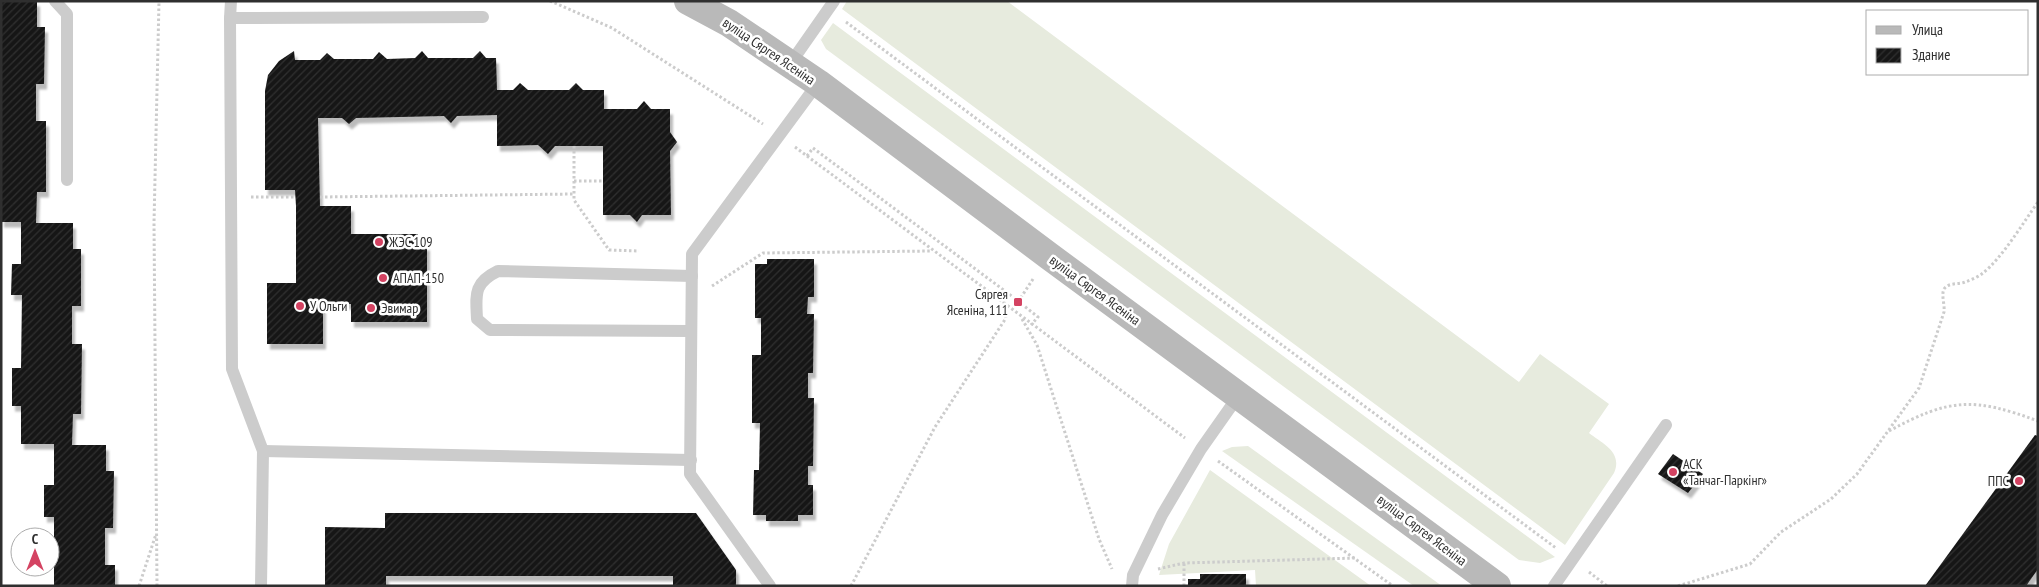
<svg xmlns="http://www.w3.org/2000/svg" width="2039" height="587" font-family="'PT Sans Narrow',sans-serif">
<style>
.grass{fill:#e7ebde}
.building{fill:url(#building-hatch);filter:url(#shadow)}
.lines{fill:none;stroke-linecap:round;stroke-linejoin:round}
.path{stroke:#ccc;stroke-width:3;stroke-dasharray:2.5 2.5;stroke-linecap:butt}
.service{stroke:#ccc;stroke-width:12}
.secondary{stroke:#b9b9b9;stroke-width:28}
.poi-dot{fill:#d44362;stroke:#fff;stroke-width:2}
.labels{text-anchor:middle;stroke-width:5;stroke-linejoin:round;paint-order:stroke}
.street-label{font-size:14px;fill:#2f2f2f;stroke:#fff}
.poi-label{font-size:14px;fill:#2f2f2f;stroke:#fff;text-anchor:start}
</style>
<defs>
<pattern id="building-hatch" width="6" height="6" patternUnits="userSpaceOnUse" patternTransform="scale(1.25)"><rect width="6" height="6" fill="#161616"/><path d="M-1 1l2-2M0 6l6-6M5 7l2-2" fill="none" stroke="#303030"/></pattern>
<filter id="shadow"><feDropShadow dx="3" dy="5.5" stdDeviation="1" flood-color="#0004"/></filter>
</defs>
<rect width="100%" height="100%" fill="#fff"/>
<!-- grass -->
<g class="grass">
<path d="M847,1H1007L1519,382L1540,354L1609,404L1589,433C1603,444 1623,452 1614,473L1565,545L842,9Z"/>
<path d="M833,23L1555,557L1540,563L1519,560L826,49L821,40Z"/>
<path d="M1248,446L1442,586H1414L1222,451L1232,447Z"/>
<path d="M1210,470L1371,586H1256L1255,570L1159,575L1169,544Z"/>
</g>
<!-- building -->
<g class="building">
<path d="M1,1H37V27H45L44,84H36V121H46V192H37L36,223H73V249H81V306H72V344H82L81,414H73L72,445H106V471H114L113,528H105V565H115V586H54V517H44V485H54V444H21V406H12V368H21L22,295H11L12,264H21V222H1Z"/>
<path d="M294,51L295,60H320L327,53L334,59H373L379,52L387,59L415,58L422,51L428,58H473L480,51L486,58H496L497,90H513L520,83L528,90H569L576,83L583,90H604V109H637L644,101L651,109H670V132L677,142L670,151L671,215H642L637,222L630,215H603V146H555L548,154L538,145L497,146V115L457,116L451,123L444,116L356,118L349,124L342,118H318L320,206H351V234H418V245H427V322H351V304H323V344H267V283H296V206L295,190H265V91L268,75L279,61Z"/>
<path d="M767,259H814V297H808L807,314H814L813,373H808V398H814L813,466H808V485H813V515H798V521H766V515H753L754,470H759L760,423H752V355H761V318H755V264H767Z"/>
<path d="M2035,435L2038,436V569L2026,586H1925Z"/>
<path d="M1673,454L1703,474L1688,493L1658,474Z"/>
<path d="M385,513H696L736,570V586H673V576H386V586H325V527L385,528Z"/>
<path d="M1200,574H1246V586H1188V579H1200Z"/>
</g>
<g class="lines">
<!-- path -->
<g class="path">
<path d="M550,1L612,28L763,124"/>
<path d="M846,22L1556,548"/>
<path d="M574,146V200L609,250L639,251"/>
<path d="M795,147L1185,438"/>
<path d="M807,156L813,148L1009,294L1038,317L1031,325"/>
<path d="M574,181H604"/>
<path d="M251,197H295"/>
<path d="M320,197L574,194"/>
<path d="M712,286L763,253L931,251"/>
<path d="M1018,302L1033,279"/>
<path d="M1022,319L1037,345L1099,539L1112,569"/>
<path d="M1889,431C1950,398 1973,397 2038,421"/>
<path d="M1218,461L1393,586"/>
<path d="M1158,569L1184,563L1356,558"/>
<path d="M1589,572L1607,586"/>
<path d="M139,586L156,534"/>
<path d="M157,586L154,223L159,1"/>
<path d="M851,586L935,427L1006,318L1003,304L1009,294"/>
<path d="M1184,586V563"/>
<path d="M1678,586L1750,564L1781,532L1831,499L1857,474L1919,388L1944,312C1945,305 1941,295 1944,289C1949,282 1958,285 1965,282C1971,280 1978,277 1983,273C2002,258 2023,223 2038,202"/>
</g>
<!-- service -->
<g class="service">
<path d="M55,1L67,14V180"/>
<path d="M231,1L230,18L232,369L263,451L261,586"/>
<path d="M230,18L483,17"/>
<path d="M790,64L834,1"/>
<path d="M691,331L490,330L477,319C476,295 473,283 498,271L692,276"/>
<path d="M263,451L691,460"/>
<path d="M770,586L690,474L692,254L818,83"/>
<path d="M1132,586L1133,575L1162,515L1201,449L1239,395"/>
<path d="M1554,586L1666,425"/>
</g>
<!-- secondary -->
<path class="secondary" d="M688,1L729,23L818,83L1049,256L1497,586"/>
</g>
<!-- markers -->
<g class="poi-dot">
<circle cx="379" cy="242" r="5"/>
<circle cx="383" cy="278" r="5"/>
<rect x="1013" y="297" width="10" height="10" rx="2.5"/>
<circle cx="300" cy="306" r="5"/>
<circle cx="371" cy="308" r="5"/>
<circle cx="1673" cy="472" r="5"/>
<circle cx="2019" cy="481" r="5"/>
</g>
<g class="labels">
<!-- street labels -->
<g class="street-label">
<text transform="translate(769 51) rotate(34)" y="5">вуліца Сяргея Ясеніна</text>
<text transform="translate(1095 290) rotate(36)" y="5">вуліца Сяргея Ясеніна</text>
<text transform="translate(1422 530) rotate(37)" y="5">вуліца Сяргея Ясеніна</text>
</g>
<!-- poi labels -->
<g class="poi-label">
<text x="389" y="247">ЖЭС 109</text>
<text x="393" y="283">АПАП-150</text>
<text x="1008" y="299" text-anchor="end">Сяргея<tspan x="1008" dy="16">Ясеніна, 111</tspan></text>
<text x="310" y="311">У Ольги</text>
<text x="381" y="313">Эвимар</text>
<text x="1683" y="469">АСК<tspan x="1683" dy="16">«Танчаг-Паркінг»</tspan></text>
<text x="2009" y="486" text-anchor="end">ППС</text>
</g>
</g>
<!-- border -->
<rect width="2039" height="587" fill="none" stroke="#2f2f2f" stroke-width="5"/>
<!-- legend -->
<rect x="1866" y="10" width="162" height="65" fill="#ffffff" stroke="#acacac"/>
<rect x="1876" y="26" width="25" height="8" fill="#b9b9b9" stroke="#acacac"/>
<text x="1912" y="35" font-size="15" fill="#2f2f2f">Улица</text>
<rect x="1876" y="48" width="25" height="15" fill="url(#building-hatch)" stroke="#acacac"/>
<text x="1912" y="60" font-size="15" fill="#2f2f2f">Здание</text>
<!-- north arrow -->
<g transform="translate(35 552)"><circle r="24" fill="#ffffff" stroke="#acacac"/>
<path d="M0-4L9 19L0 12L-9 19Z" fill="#d44362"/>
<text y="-8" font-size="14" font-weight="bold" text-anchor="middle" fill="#2f2f2f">С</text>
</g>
</svg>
